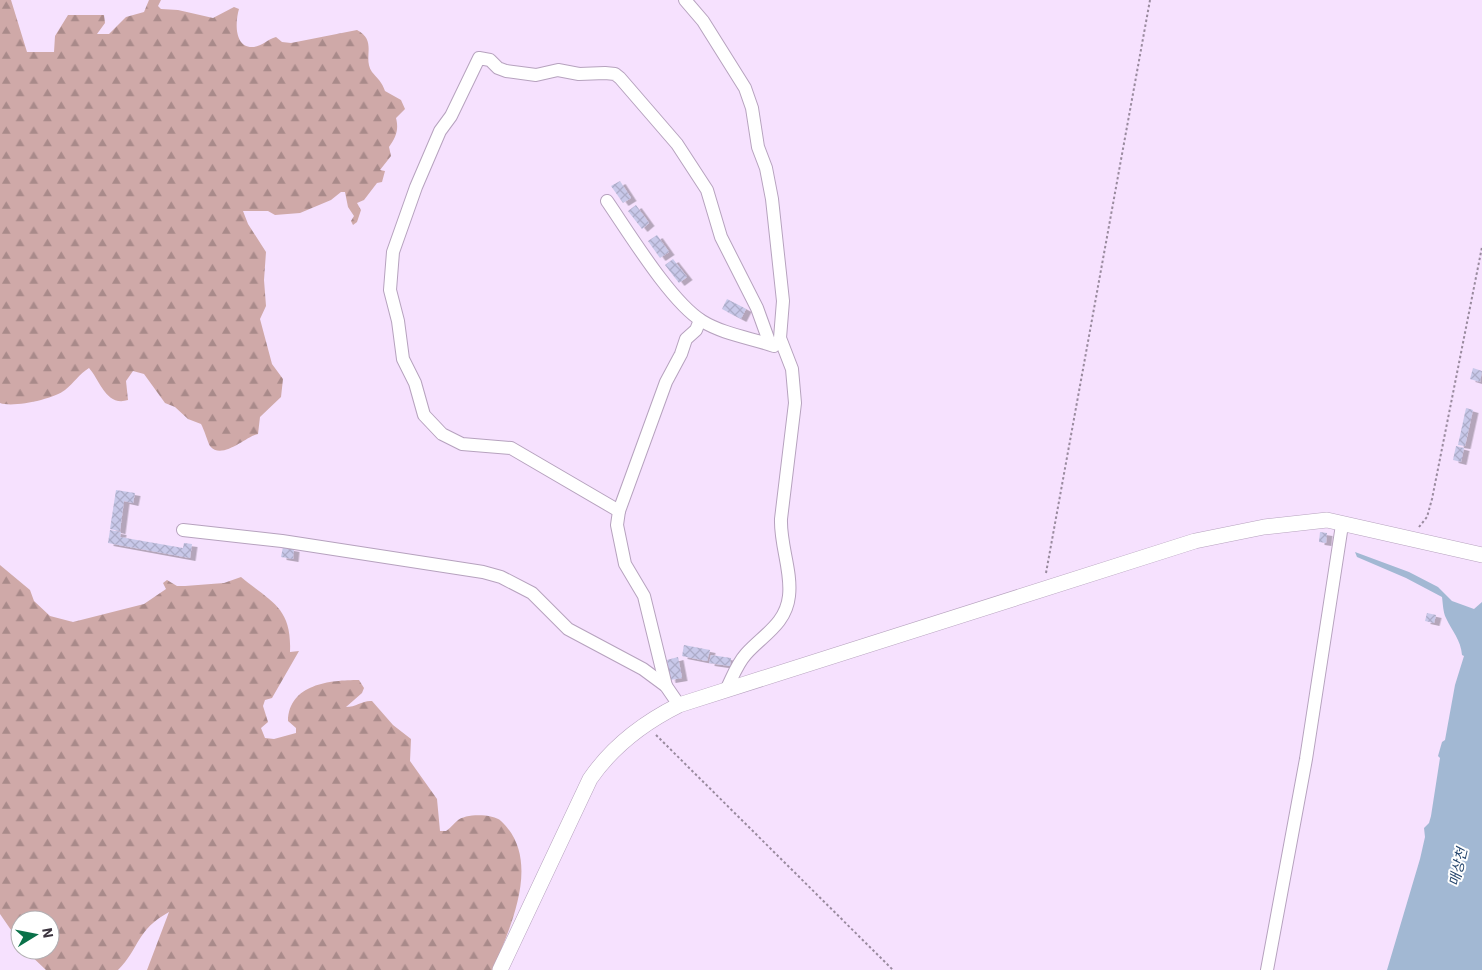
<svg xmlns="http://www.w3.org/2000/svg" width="1482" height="970" font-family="'IBM Plex Sans','Noto Sans KR',sans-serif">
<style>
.forest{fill:url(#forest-firs)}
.water{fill:#a2b8d3}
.building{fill:url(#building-cross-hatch);filter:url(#shadow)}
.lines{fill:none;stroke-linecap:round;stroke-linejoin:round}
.minor-casing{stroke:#b6a2be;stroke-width:14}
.tertiary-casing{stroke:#b6a2be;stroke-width:16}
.path{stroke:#998a9e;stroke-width:2;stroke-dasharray:2.5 2.5;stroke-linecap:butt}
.minor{stroke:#fff;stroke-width:12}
.tertiary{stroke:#fff;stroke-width:15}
.labels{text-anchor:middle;stroke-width:4;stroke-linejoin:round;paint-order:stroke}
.water-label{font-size:14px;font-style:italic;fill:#27476e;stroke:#fff}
</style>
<defs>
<pattern id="forest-firs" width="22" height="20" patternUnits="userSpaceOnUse" patternTransform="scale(1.25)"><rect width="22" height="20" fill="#cfa9a8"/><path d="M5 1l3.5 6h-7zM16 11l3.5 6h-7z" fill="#a98a8a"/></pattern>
<pattern id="building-cross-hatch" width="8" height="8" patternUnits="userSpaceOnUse" patternTransform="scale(1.25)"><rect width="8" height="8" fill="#c8c8e9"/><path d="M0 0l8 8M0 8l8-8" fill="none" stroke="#adacc9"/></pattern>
<filter id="shadow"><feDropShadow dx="5.5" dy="3" stdDeviation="0" flood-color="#0004"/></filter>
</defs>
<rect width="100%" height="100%" fill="#f6e1fe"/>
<!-- forest -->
<g class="forest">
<path d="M0,0H11L27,52H54L55,36L68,15H104L105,23L97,34H109L126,17L144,12L149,0H161L158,6L161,9L178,10L213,18L234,7L239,9C235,22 234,49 254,47C262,46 268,39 276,37L282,42L291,43L357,30C378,41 362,58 372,72C378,79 382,82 385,91L401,100L405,109L396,118C399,130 396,137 389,147L391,156L380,170L385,171L382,182L377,183L364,200L357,203L361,210L357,222L353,225L351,221L354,216L348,207L345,192H341L331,200L300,213L275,215L268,211H243L248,224L266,252L264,280L266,306L260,319L272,364L283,379L281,397L260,417L258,434C246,436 222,461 210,446C208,443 204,429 201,424L188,419L175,407L165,403L144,374L133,371L126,381L128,400C106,407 100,380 89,368C79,374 74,383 65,390C54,399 13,408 0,403Z"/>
<path d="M0,565L30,590L34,601L50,616L73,622L144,604L166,589L163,583L167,580L177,586H185L224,583L241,577C271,602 292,607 290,652L299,651L272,698L265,700L263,706L268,722L261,728L265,738L274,739L296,733V728L288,721C289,684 330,680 359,680L364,688L362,693L346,707C356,707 363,700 372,701L393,725L411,739L410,761L437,799L440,831H446C451,828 453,824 457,821C466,813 493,814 501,821C543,860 510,927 493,970H147L169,912C136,930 140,948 118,970H46L25,950H50V920H20V943L0,914Z"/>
</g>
<!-- water -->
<path class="water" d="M1355,552L1409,572L1438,587L1452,601L1474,609L1482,602V970H1387L1420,859L1425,837L1424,828L1429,823L1431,816L1440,758L1438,756L1442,742L1445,740L1455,685L1464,656L1462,655C1461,640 1452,631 1446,618C1443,612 1443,604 1442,597L1406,578L1357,557Z"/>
<!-- building -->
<g class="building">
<path d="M620,181L631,198L623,203L611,186Z"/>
<path d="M636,205L649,223L642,229L628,211Z"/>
<path d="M657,235L669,252L660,258L648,241Z"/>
<path d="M673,259L687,277L679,283L665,265Z"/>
<path d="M727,299L746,309L741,319L722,309Z"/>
<path d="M1473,368L1482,371L1480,382L1470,379Z"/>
<path d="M1466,408L1473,410L1465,446L1458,445Z"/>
<path d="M1456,446L1464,448L1461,462L1453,460Z"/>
<path d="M116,490L135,493L133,503L124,501L120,531L110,529Z"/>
<path d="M110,530L121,532L120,537L183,548L184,543L192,544L190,558L108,543Z"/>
<path d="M1320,532L1327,533L1326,543L1319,542Z"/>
<path d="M283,547L294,549L293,559L281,557Z"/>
<path d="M1427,613L1436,615L1434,623L1425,621Z"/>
<path d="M684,645L710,650L707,661L682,656Z"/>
<path d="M711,655L731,658L730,666L709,663Z"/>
<path d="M678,657L682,678L670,680L667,660Z"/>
</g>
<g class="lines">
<defs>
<g id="minor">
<path d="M685,0L703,21L745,88L752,108L758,147L766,168L772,199L783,301L780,338L792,369L795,403L781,519C780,545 792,571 789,596C786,624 763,635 746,654C737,664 733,676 727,688"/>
<path d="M607,201C629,233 671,302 702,321C723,334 751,338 774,346"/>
<path d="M619,511L666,382L681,354L686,339L696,330L700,320"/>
<path d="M183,530L282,541L483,572L501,577L532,593L568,629L643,669L666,686L679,705"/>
<path d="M666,686L644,596L625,564L617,525L619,511L511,448L462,444L442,434L424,415L415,383L403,359L398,321L390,290L393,252L416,187L440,131L451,116L479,58L490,60L498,68L506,71L536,75L558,70L579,74L605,73L615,74L620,78L677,144L707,190L721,237L757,308L770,344"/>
<path d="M1267,970L1306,759L1342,525"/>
</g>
<path id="tertiary" d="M500,970L590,779C612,747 645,722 679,705L1195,541L1264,527L1327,520L1482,555"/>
</defs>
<!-- minor casing -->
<use href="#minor" class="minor-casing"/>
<!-- tertiary casing -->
<use href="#tertiary" class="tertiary-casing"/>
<!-- path -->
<g class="path">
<path d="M1419,527L1427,517L1432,499L1482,247"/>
<path d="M1046,573L1150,0"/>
<path d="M656,735L893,970"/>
</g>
<!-- minor -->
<use href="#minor" class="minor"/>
<!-- tertiary -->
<use href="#tertiary" class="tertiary"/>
</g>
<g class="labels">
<!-- water labels -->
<g class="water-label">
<text transform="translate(1458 867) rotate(-77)" y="5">매상천</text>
</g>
</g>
<!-- north arrow -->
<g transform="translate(35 935) rotate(80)"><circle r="24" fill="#ffffff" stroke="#b1aeb2"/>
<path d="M0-4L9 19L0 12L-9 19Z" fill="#0a7149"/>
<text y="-8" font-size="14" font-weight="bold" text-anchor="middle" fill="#3c343f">N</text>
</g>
</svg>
